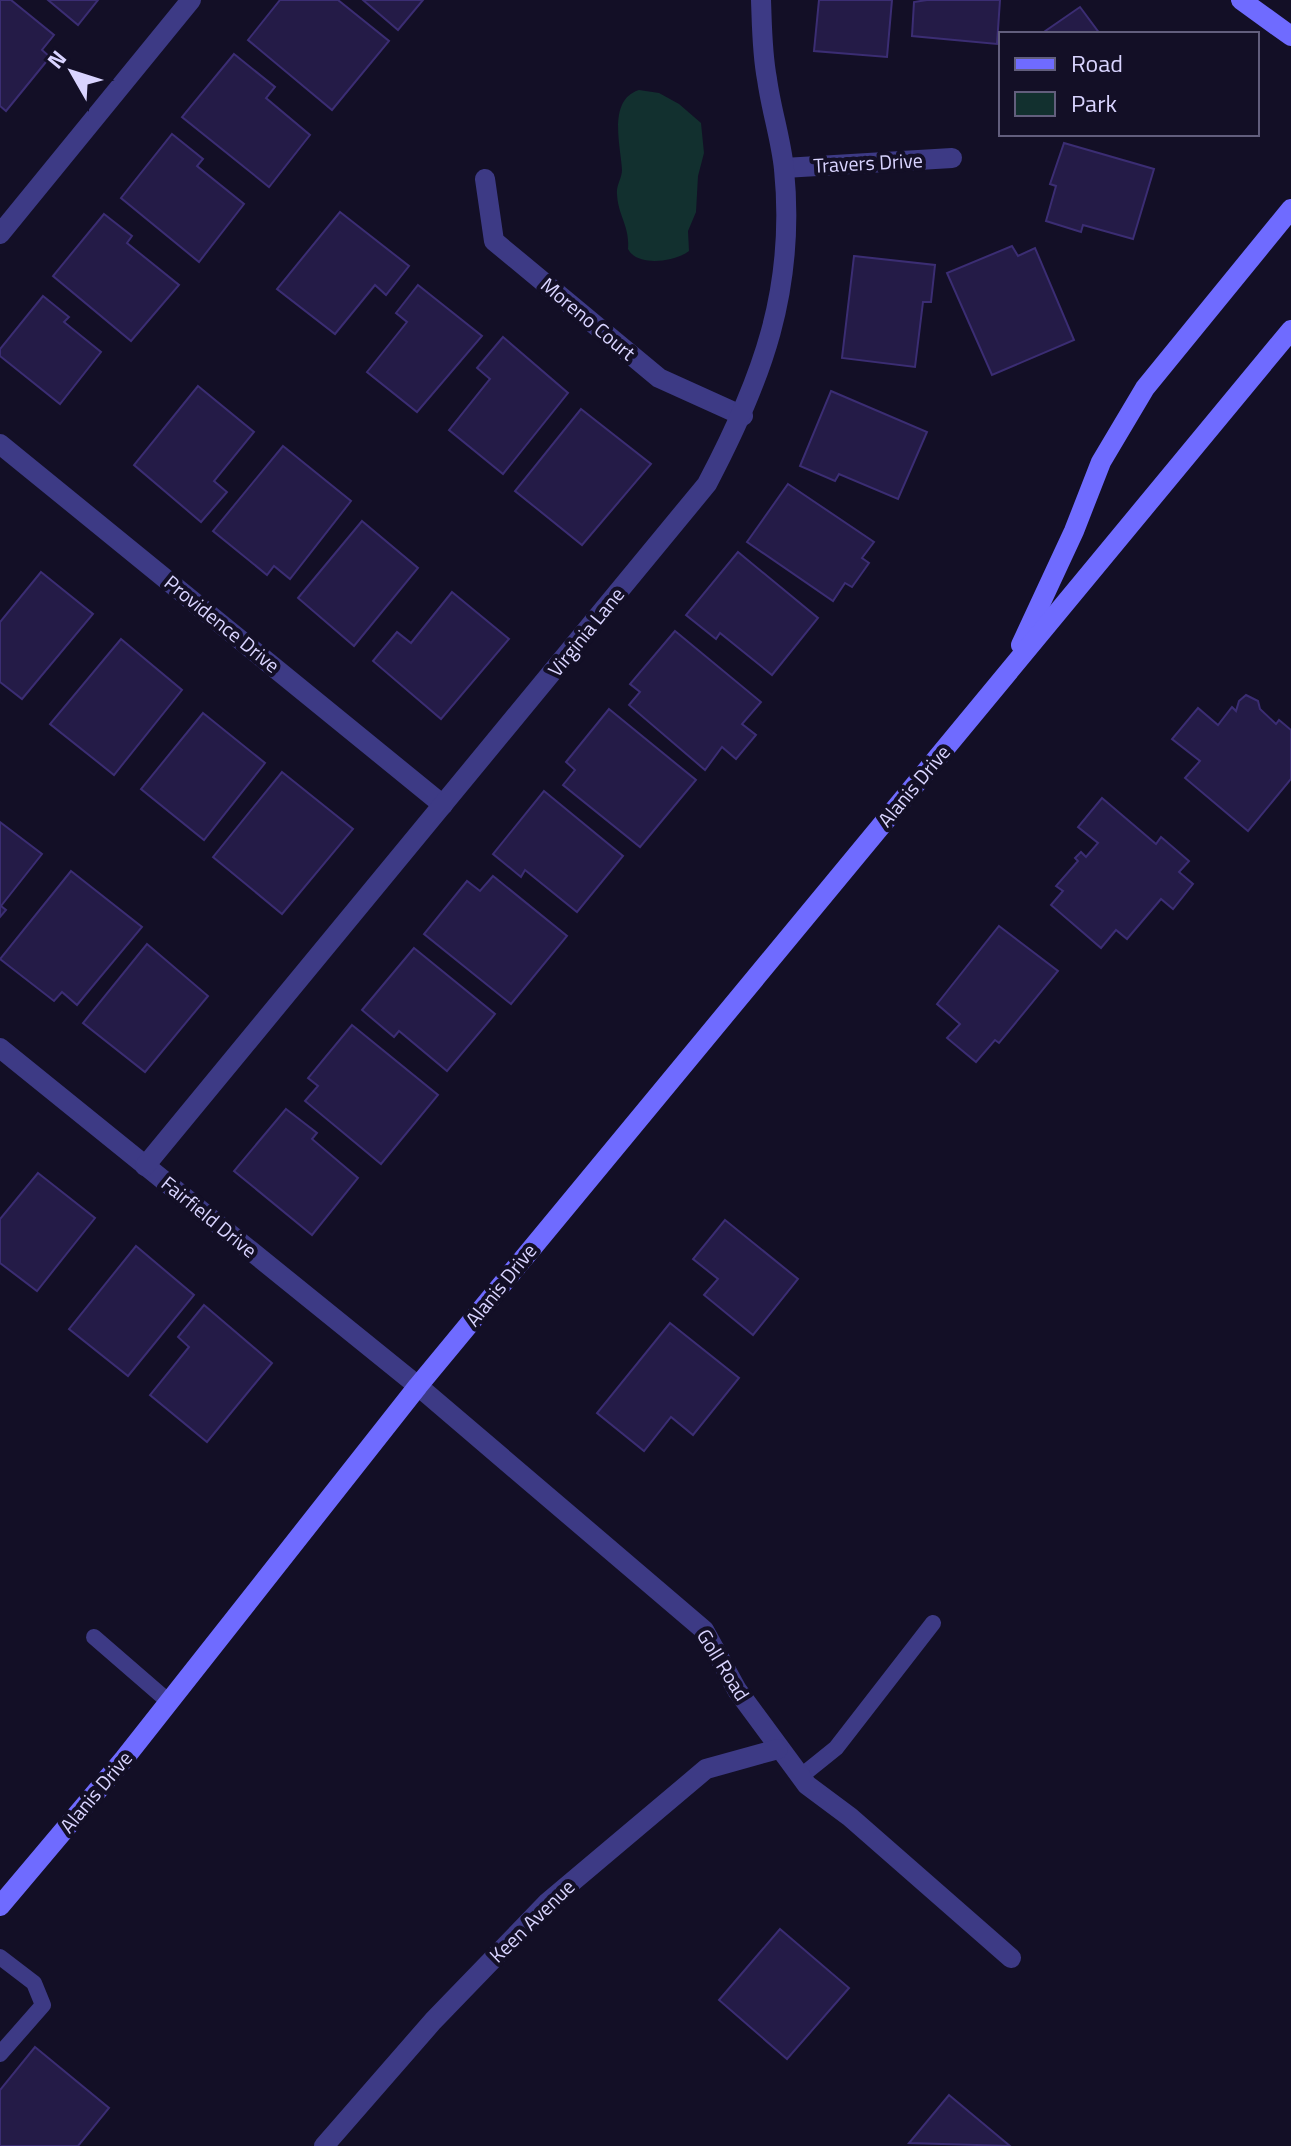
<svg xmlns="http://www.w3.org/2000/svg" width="1291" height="2146" font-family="'Titillium Web',sans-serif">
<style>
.green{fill:#12302f}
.building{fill:#241b47;stroke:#3b2d73;stroke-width:2}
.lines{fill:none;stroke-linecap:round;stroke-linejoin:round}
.lane{stroke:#3d3a85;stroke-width:16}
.street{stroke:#3d3a85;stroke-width:20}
.secondary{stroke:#6f6bff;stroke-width:20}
.labels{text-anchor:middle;stroke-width:8;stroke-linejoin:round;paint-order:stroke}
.street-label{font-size:20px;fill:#d9d4ff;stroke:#130f26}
</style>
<rect width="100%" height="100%" fill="#130f26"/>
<!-- green -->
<path class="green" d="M639,90L659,93L679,104L701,123L704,153L698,176L696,212L688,231L689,251C675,262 637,267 628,249C630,226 618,216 617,194C616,186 622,178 622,170C621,147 607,100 639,90Z"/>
<!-- building -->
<g class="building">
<path d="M0,0H11L54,35L42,50L50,57L6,111L0,106Z"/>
<path d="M48,0H98L78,25Z"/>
<path d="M280,0H338L389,41L332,110L248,40Z"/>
<path d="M363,0H423L398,30Z"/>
<path d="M819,0H892L887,57L814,51Z"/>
<path d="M927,0H1000L997,44L912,36L914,2Z"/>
<path d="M1080,7L1100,34H1041Z"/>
<path d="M234,54L275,87L266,98L310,135L269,187L182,117Z"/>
<path d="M172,134L203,159L197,166L244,204L199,262L121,198Z"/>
<path d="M1064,143L1154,169L1133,239L1083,225L1081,232L1046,221L1056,186L1050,184Z"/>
<path d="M340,212L409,266L386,295L375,285L335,334L277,289Z"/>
<path d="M104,214L132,236L127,243L179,285L131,341L53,276Z"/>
<path d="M1012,246L1018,256L1035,248L1074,340L992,375L947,273Z"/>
<path d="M854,256L935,265L931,302H923L915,367L842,358Z"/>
<path d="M418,285L482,336L417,412L367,372L407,322L396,313Z"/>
<path d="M43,296L69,317L64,322L101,352L60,404L0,356V349Z"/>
<path d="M503,337L568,393L503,474L449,430L490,379L477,368Z"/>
<path d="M198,386L254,432L214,481L227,492L201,522L134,465Z"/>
<path d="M831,391L927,432L898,499L839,474L835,481L800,466Z"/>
<path d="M581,409L651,464L582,545L515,491Z"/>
<path d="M283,446L351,501L290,579L274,566L267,575L213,531Z"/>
<path d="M788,484L874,542L862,558L869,563L852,587L845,583L833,601L747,542Z"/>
<path d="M362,521L418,568L354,646L298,598Z"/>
<path d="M738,552L818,618L772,675L720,633L716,639L686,615Z"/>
<path d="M41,572L93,614L22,699L0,682V622Z"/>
<path d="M452,592L509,639L441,719L373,661L397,632L411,643Z"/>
<path d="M675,631L761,702L742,724L756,735L736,759L722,747L705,770L629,705L640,692L630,684Z"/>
<path d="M121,639L182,690L114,775L50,724Z"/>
<path d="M1246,695L1258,701L1260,709L1276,724L1279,720L1291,730V779L1248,831L1185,778L1200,761L1172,739L1198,708L1218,725L1232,707L1236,711L1239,701Z"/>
<path d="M609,709L696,780L640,847L563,785L575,770L566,762Z"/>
<path d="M203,713L265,763L204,840L141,789Z"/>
<path d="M282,772L353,829L282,914L213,857Z"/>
<path d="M544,791L623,856L577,912L525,870L521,877L493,854Z"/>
<path d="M1102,798L1156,844L1161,837L1189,861L1179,872L1193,884L1173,909L1161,899L1127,939L1116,930L1101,948L1051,905L1063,891L1056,886L1078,861L1075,858L1081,852L1086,857L1098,843L1078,827Z"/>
<path d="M0,822L42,854L1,906L6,910L0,917Z"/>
<path d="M71,871L142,927L77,1005L62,992L54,1001L0,959Z"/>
<path d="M493,876L567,936L511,1004L424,934L467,881L480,891Z"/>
<path d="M999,926L1058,971L999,1043L995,1040L976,1062L947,1038L960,1024L937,1004Z"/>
<path d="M147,944L208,996L145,1072L83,1023Z"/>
<path d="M414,948L495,1014L447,1071L399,1031L394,1037L362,1010Z"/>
<path d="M352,1025L438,1095L381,1164L305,1101L318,1086L308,1078Z"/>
<path d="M286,1109L317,1133L312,1139L358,1178L312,1235L234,1171Z"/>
<path d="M38,1173L95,1218L37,1291L0,1263V1219Z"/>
<path d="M725,1220L798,1279L753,1335L704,1295L718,1279L693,1259Z"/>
<path d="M136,1246L194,1295L128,1376L69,1329Z"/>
<path d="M204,1305L272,1363L207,1442L150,1395L189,1347L178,1337Z"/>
<path d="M670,1323L739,1378L693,1435L671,1417L644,1451L597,1413Z"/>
<path d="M780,1929L849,1988L787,2059L719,2000Z"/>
<path d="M35,2047L109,2108L78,2146H0V2090Z"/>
<path d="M949,2095L1010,2146L909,2143Z"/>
</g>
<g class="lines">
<!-- lane -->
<g class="lane">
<path d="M94,1637L169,1702"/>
<path d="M800,1777L836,1748L933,1623"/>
<path d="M0,1957L34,1983L43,2005L0,2054"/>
</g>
<!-- street -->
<g class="street">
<path d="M784,168L952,158"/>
<path d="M485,179L494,241L659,378L743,416"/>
<path d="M0,234L191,0"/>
<path d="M0,444L443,805"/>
<path d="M0,1048L418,1386L704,1630L737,1690L807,1785L850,1817L1011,1958"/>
<path d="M145,1166L707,484C762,380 796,289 784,169C781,139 771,109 767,79C762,53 762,26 761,0"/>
<path d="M324,2146L433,2021L547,1903L706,1769L778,1749"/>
</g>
<!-- secondary -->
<g class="secondary">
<path d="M1241,0L1291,36"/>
<path d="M1021,645L1074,531L1101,462L1145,388L1291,209"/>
<path d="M0,1906L124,1759L418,1386L1291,330"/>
</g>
</g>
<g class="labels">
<!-- street labels -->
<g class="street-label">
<text transform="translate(868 163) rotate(-3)" y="7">Travers Drive</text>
<text transform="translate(588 319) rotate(40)" y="7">Moreno Court</text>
<text transform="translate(222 624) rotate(39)" y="7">Providence Drive</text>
<text transform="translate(586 632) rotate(-51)" y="7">Virginia Lane</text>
<text transform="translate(914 786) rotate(-50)" y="7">Alanis Drive</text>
<text transform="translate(209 1217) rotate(39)" y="7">Fairfield Drive</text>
<text transform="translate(501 1285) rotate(-51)" y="7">Alanis Drive</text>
<text transform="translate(723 1665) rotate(58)" y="7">Goll Road</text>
<text transform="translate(96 1792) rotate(-50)" y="7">Alanis Drive</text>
<text transform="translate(532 1921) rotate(-44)" y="7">Keen Avenue</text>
</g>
</g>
<!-- legend -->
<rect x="999" y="32" width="260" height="104" fill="#130f26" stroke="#625e7d" stroke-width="2"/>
<rect x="1015" y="58" width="40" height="12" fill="#6f6bff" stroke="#625e7d" stroke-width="2"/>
<text x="1071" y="72" font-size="24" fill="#d9d4ff">Road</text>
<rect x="1015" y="92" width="40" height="24" fill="#12302f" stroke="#625e7d" stroke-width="2"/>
<text x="1071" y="112" font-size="24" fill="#d9d4ff">Park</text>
<!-- north arrow -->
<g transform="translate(72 72) rotate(309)" stroke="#130f26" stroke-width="6" paint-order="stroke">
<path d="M0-6L14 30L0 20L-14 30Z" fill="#d9d4ff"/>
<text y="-12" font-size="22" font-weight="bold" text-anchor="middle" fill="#d9d4ff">N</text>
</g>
</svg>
